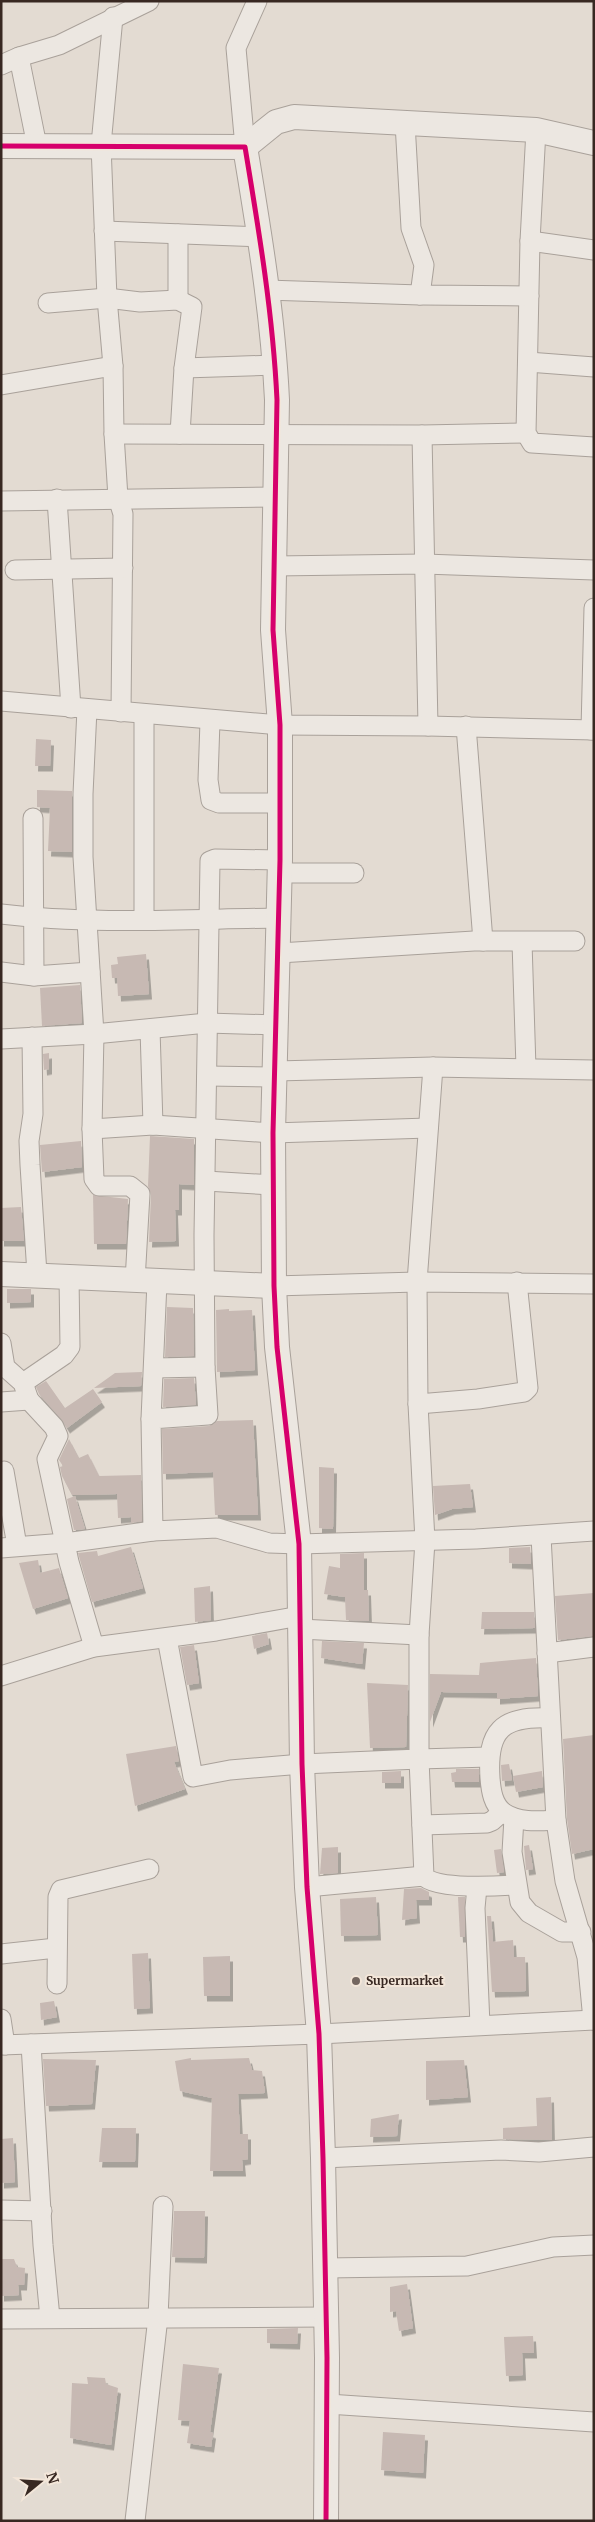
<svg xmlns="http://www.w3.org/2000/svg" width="595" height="2522" font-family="Merriweather,serif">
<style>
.building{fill:#c7b9b3;filter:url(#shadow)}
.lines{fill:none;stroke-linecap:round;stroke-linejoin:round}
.minor-casing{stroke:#a9a19a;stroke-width:21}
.tertiary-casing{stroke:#a9a19a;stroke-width:26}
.minor{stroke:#ece7e1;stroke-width:19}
.tertiary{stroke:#ece7e1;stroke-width:24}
.cycleway-casing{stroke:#f3e6d9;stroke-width:8}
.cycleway{stroke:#d6006c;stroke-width:5}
.poi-dot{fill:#746760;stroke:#f3e6d9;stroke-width:2}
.labels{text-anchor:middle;stroke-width:4;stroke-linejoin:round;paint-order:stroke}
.poi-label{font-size:12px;font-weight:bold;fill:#382822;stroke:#f3e6d9;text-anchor:start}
</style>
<defs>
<filter id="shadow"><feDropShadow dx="3" dy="5.5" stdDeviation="0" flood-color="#0004"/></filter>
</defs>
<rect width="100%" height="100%" fill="#e3dbd2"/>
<!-- building -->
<g class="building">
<path d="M36,739L51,740L50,766H35Z"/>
<path d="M37,790L72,791V852L48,851L50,808L37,807Z"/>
<path d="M146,954L149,994L118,996L117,978H112L111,965L118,964L117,957Z"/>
<path d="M80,985L82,1023L42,1026L40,988Z"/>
<path d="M49,1053V1069L44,1070L43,1054Z"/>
<path d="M150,1136L194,1139V1185L179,1184V1210H175L176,1241L149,1242L151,1195L148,1186Z"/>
<path d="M81,1141L82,1167L42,1172L40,1145Z"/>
<path d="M93,1195L128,1199L126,1244H94Z"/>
<path d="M21,1207L24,1241H1V1208Z"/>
<path d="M7,1289H31V1302L7,1303Z"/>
<path d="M167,1307L193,1308L194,1356L165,1357Z"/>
<path d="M229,1309V1311L252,1310L255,1370L217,1372L216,1310Z"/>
<path d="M142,1372L141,1386L94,1388L115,1373Z"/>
<path d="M194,1378L196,1405L163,1407L164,1379Z"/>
<path d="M46,1381L65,1408L93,1389L102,1402L67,1428L62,1420L39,1394L36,1387Z"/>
<path d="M253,1420L258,1515H215L213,1472L163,1474L162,1429L209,1426L217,1421Z"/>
<path d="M69,1439L79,1458L88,1454L99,1476L141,1475L142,1521L131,1523V1517L118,1518L117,1494L72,1495L62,1476L60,1467L63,1466L59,1460Z"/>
<path d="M319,1467L334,1468L333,1529L319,1528Z"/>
<path d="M470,1484L473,1507L452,1509L435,1515L433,1486Z"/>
<path d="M75,1496L85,1529L74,1530L67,1499Z"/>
<path d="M131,1547L143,1588L92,1602L78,1553L97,1551L98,1556Z"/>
<path d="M530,1547L531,1564L509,1563V1548Z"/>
<path d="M364,1553V1590H368L369,1621L346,1620L345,1597L324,1594L329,1566L340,1568V1554Z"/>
<path d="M38,1560L40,1573L59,1568L68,1598L33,1609L19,1563Z"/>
<path d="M210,1586L211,1620L195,1622L194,1588Z"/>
<path d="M594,1593V1636L558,1640L555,1596Z"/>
<path d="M482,1612H534L535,1628L481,1629Z"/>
<path d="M267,1633L269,1644L254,1649L252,1636Z"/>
<path d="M322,1641L364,1643L362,1664L321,1658Z"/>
<path d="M194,1645L199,1683L187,1685L180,1647Z"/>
<path d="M536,1658L538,1696L497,1699V1693L441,1692L430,1722V1674L479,1675L480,1663Z"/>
<path d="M367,1683L408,1685L406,1747L370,1748Z"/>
<path d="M594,1735V1849L572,1854L567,1819L563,1739Z"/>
<path d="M176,1746L179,1761L174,1762L185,1789L135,1806L126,1754Z"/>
<path d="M509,1764L512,1780L502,1781L501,1765Z"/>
<path d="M456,1769H479V1782H452L451,1773L456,1772Z"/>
<path d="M401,1771V1783H382V1772Z"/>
<path d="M542,1771L543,1787L516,1792L513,1776Z"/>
<path d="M529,1845L533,1869L526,1870L524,1846Z"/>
<path d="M338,1847V1873L320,1874L322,1848Z"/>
<path d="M501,1849L504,1872L497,1873L494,1850Z"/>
<path d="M421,1888L429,1892V1900H416L417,1918L402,1920L404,1889Z"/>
<path d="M376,1897L378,1935L341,1936L340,1899Z"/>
<path d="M458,1897H465V1937H460Z"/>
<path d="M487,1916H491L493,1942L513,1940L514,1957H525L526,1991L492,1992Z"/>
<path d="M148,1953L150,2008L134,2009L132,1954Z"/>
<path d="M230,1956V1996H204L203,1957Z"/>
<path d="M54,2001L57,2017L41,2020L40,2003Z"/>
<path d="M191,2058V2060L249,2058L252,2070L262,2071L265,2093L238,2094L240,2134H248V2159L242,2160L243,2171H210L212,2098L180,2091L175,2061Z"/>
<path d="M43,2059L96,2060L92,2104L46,2106Z"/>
<path d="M464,2060L468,2097L426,2100V2061Z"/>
<path d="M551,2097L552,2140L503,2139V2128L537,2126L536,2098Z"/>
<path d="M399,2114L397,2136L370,2137L371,2119Z"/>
<path d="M102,2128H136L135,2162H99Z"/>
<path d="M13,2138L15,2182L1,2183V2139Z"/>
<path d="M174,2211H205L204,2258L172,2257Z"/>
<path d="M1,2259H14L17,2267L25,2268L24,2285H18L19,2295L1,2296Z"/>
<path d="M407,2284L413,2328L399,2331L396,2311L390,2312V2287Z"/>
<path d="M298,2328L297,2344L267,2343V2329Z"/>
<path d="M533,2336L534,2353H522L523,2375L506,2376L504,2337Z"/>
<path d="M183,2364L219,2368L210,2432L213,2433L211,2447L187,2443L190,2421L178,2420Z"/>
<path d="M87,2377L105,2378L106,2384L118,2388L111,2445L70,2438L72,2383L88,2384Z"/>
<path d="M383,2432L425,2435L423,2473L381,2470Z"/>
</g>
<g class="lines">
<defs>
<g id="minor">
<path d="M113,17L101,145L107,298L113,366L114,434L118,498L123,514L121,712"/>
<path d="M19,57L37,146"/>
<path d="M1,65L19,57L59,45L149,1"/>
<path d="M405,123L411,228L424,265L420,295"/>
<path d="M536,130L530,241L526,433L532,443L594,447"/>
<path d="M245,147L236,48L257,1"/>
<path d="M104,231L260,237"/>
<path d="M178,234V300"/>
<path d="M530,241L594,250"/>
<path d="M266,290L420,295L529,296"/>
<path d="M48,303L107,298L140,302L178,300L192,307L184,368L180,434"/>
<path d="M528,362L594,367"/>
<path d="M184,368L275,365"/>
<path d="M1,385L113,366"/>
<path d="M114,434L422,435L526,433"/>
<path d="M422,435L428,726"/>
<path d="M57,499L71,708"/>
<path d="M1,501L276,497"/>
<path d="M274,566L424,564L594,570"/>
<path d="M15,570L123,568"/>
<path d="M1,701L280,725L428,726L594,730"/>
<path d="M87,709L83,794V857L94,1034L92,1129L94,1179L99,1186H130L140,1194L135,1281"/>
<path d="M144,714V919"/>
<path d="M210,721L208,780L211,800L219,803H280"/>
<path d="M466,726L483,941"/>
<path d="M591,730L594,608"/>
<path d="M33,818L34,976"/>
<path d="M280,873H354"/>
<path d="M1,914C92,925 188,919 279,918"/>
<path d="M522,942L526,1068"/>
<path d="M279,953L474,941H575"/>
<path d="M1,972L34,976L90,972"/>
<path d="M150,1029L153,1125"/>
<path d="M32,1037L33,1114L29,1141L30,1165L37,1274"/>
<path d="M1,1039L94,1034L207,1023L277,1025"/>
<path d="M276,1071L433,1067L594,1070"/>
<path d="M207,1076L275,1077"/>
<path d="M92,1129L153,1125L273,1133L428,1128"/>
<path d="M206,1181L273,1185"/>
<path d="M274,1286L417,1282L594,1284"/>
<path d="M1,1343L5,1367L23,1383L29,1400L54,1427L58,1436L47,1459L69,1562L94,1647"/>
<path d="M154,1368L205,1367"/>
<path d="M23,1383L64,1355L70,1347L69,1276"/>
<path d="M1,1402L29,1400"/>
<path d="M418,1404L478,1399L524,1392L528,1388L517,1282"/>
<path d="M151,1419L157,1282"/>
<path d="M4,1471L17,1546"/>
<path d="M153,1531L151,1419L208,1415L205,1367L204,1235L210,861L215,859L280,860"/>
<path d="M541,1536L556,1820L565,1881L587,1957L593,2020"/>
<path d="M1,1548L65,1543L153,1531L217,1528L269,1543L299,1544L476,1539L594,1531"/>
<path d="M300,1629L419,1635"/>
<path d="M167,1638L193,1777L230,1770L302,1764L419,1759V1635L425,1541L418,1404L417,1282L433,1067"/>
<path d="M547,1653L594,1647"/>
<path d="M1,1676L94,1647L216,1631L300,1616"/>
<path d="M550,1718C501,1716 487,1731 490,1778C491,1791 493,1805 504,1813C519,1823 539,1821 556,1820"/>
<path d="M489,1757L419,1759L424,1876C433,1890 500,1886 516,1885"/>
<path d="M514,1818L512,1852L520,1902L529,1913L562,1932H581"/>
<path d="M422,1825L487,1823L492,1821L502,1812"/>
<path d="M307,1887L424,1876"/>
<path d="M477,1887L475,1908L480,2025"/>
<path d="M1,1954L56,1948"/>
<path d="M57,1984L58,1897L61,1890L149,1869"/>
<path d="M1,2019L5,2045"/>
<path d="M31,2044L43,2245L50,2318"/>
<path d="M1,2045L319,2034L594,2020"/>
<path d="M323,2158L501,2150L539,2152L594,2147"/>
<path d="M1,2210L42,2211"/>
<path d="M325,2268L467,2266L553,2247L594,2245"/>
<path d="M1,2319L326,2317"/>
<path d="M328,2404L594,2422"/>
<path d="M135,2521L158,2317L163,2206"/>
</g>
<g id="tertiary">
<path d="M1,146L245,147C259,231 273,315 277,400L273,630L280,725V860L273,1133L274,1286L277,1347L299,1544L302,1764L307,1887L319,2034L323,2158L327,2358L326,2521"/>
<path d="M245,147L276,122L294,117L536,130L594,143"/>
<path d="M1,1274L274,1286"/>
</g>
</defs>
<!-- minor casing -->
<use href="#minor" class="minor-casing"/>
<!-- tertiary casing -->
<use href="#tertiary" class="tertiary-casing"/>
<!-- minor -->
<use href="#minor" class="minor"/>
<!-- tertiary -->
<use href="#tertiary" class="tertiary"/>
<defs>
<path id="cycleway" d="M1,146L245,147C259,231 273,315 277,400L273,630L280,725V860L273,1133L274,1286L277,1347L299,1544L302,1764L307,1887L319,2034L323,2158L327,2358L326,2521"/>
</defs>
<!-- cycleway casing -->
<use href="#cycleway" class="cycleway-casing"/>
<!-- cycleway -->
<use href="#cycleway" class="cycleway"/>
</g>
<!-- markers -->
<circle class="poi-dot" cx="356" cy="1981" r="5"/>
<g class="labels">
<!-- poi labels -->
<g class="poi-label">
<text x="366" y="1985">Supermarket</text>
</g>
</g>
<!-- border -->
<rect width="595" height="2522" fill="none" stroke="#382822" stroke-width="5"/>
<!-- north arrow -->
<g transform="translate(40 2482) rotate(72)" stroke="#f3e6d9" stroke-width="4" paint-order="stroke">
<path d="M0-4L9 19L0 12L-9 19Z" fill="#382822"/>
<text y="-8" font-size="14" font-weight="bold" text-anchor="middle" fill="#382822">N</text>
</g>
</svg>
